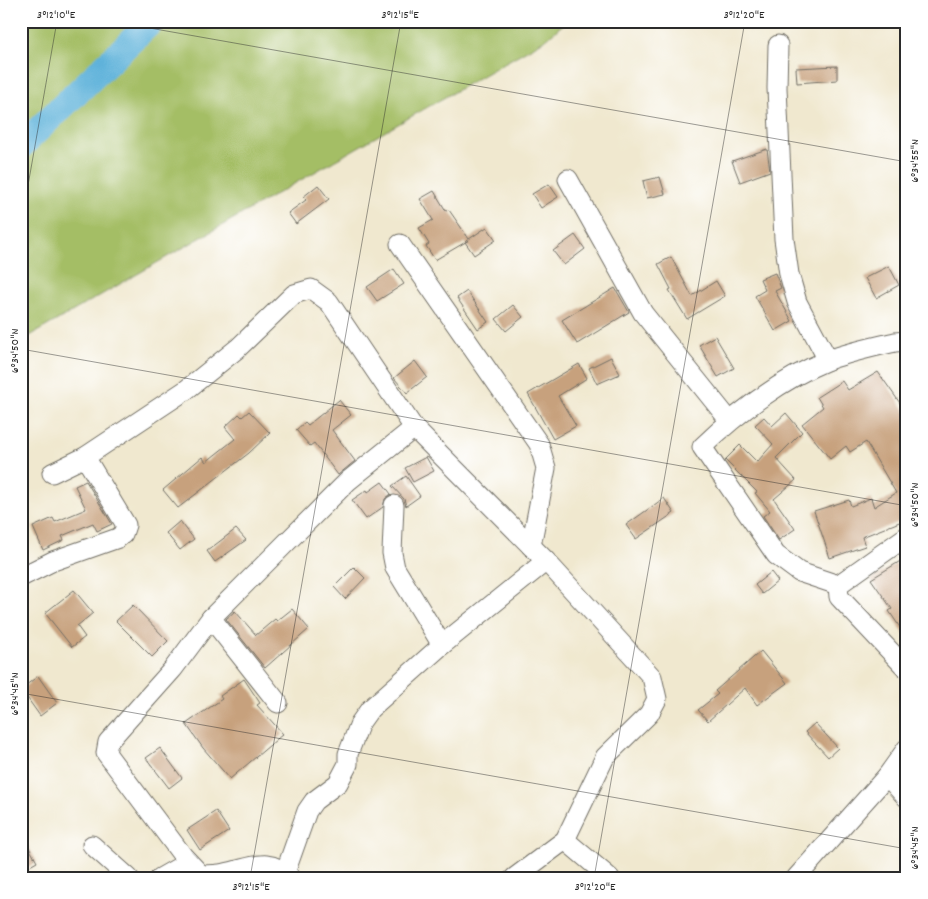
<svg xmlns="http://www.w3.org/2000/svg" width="928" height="899" font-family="Dekko,sans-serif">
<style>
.green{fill:#a4be65;stroke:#687448}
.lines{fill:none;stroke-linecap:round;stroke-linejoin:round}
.river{stroke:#5eb2da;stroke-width:26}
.building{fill:#c7a17d}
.minor-casing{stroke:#706d64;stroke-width:21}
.minor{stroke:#fff;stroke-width:19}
.ticks{fill:none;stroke:#2b2b2b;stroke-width:1;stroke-opacity:0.45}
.neatline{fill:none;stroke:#2b2b2b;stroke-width:2}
.ticks-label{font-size:12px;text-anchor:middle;fill:#2b2b2b}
</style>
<rect width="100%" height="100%" fill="#fff"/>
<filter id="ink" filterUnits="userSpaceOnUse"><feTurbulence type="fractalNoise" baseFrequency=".02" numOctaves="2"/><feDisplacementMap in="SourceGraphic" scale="10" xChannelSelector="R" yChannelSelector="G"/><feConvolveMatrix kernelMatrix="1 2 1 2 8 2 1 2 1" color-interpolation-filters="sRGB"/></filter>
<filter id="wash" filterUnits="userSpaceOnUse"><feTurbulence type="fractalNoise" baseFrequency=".0096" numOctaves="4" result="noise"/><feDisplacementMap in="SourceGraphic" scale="20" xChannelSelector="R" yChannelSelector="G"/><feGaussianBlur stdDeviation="1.12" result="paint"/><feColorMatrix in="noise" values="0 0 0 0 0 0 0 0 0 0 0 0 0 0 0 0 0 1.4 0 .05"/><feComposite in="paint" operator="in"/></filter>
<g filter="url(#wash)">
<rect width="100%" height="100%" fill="#f0e8cf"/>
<!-- green -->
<path class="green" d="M21,21H567L546,39L21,341Z"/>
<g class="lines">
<!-- river -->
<path class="river" d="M21,146L152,21"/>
</g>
<g id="blocks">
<!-- building -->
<g class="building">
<path d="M837,66V80L797,83L796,68Z"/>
<path d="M767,149L770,171L740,182L732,161Z"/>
<path d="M660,177L665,194L647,198L643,181Z"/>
<path d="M549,184L558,197L541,208L532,194Z"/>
<path d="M318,185L329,199L296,224L288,213L306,200L303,197Z"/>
<path d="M434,191L446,211L449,210L469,239L487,227L496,240L474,255L465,242L469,240L435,260L426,246L429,244L419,228L433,220L420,199Z"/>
<path d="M575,235L585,249L564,265L553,251Z"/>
<path d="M671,257L692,296L716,281L725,296L687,319L669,290L671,289L658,264Z"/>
<path d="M889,266L899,285L876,298L865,278Z"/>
<path d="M394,269L404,284L377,301L367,287Z"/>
<path d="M775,273L781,288L775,291L792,321L775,331L755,296L765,290L760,279Z"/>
<path d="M615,288L629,312L577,344L562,320Z"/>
<path d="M467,291L488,322L478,329L457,298Z"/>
<path d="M513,305L523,317L506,331L496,319Z"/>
<path d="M715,336L734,368L718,377L699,345Z"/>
<path d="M611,357L620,374L597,384L589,368Z"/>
<path d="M415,361L427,377L407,393L394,378Z"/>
<path d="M579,364L587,378L558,396L576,426L553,439L528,394Z"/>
<path d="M878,372L907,413V519L862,537L865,546L830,558L814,511L849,500L851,506L871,498L874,507L896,493L866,442L850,452L846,446L830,459L802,424L823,407L817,397L842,381L848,390Z"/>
<path d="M339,400L351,415L332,430L355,461L338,475L314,443L310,446L296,430L305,422L308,425Z"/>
<path d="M249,411L270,433L249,453L178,508L163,490L202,457L206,462L235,439L225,427L239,414L242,417Z"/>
<path d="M786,413L802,432L776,458L796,480L774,499L795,529L779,540L763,516L770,511L755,493L757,492L725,460L740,445L757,462L773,444L755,425L764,417L772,426Z"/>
<path d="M426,457L434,471L413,482L405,468Z"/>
<path d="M406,476L420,496L406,506L404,499L392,486Z"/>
<path d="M86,481L112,524L97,531L93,523L62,536L64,540L43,550L33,527L53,518L55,522L86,509L75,486Z"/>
<path d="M382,482L391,494L385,499L383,507L366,519L352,500L367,490L368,492Z"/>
<path d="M664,498L674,513L636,539L626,525Z"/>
<path d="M180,521L194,539L180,550L166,533Z"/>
<path d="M236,529L246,540L215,562L207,551Z"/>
<path d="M907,557V638L889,611L892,609L871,579Z"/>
<path d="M354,567L365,578L345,599L334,587Z"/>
<path d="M771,572L778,581L762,594L755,585Z"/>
<path d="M74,590L93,613L77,626L85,637L72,647L45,613Z"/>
<path d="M133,605L168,641L152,657L116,621Z"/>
<path d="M292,609L309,629L265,668L226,619L235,611L256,635L275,619L277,621Z"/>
<path d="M761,651L787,683L757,705L745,688L708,721L698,710L718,694L715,691Z"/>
<path d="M38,676L57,703L40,716L21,689Z"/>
<path d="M244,679L260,703L257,705L283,734L230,779L203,748L186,724L222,699L220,696Z"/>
<path d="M815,723L838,748L828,757L805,732Z"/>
<path d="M160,748L182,778L169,788L146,758Z"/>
<path d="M216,811L229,831L200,850L187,830Z"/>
<path d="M21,833L37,862L21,871Z"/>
</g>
</g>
</g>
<g filter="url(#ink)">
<use href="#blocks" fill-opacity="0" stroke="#706d64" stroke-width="1"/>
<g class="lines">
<defs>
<g id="minor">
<path d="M778,45L777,88L784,239L789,274L797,302L828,360"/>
<path d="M568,179L643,313L729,420"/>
<path d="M400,244L539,444L546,468L531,546"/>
<path d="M52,473L85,457L186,390L238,348L294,294L311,289L329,302L414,428L546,561L652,677L657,699L649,714L605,757L565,840L514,878"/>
<path d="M394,505L392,553L395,568L442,645"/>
<path d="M907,536L838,585L839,597L907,669"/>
<path d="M21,577L53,561L118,538L123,534L126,525L85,457"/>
<path d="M838,585L799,572L776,555L702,447C737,413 782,379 828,360C850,352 873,347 895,342L907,341"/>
<path d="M211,618L278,703"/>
<path d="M887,776L907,798"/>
<path d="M565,840L610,878"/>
<path d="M92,845L129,878"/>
<path d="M285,873L307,811L314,801L338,783L348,764V754L360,723L370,709L442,645L546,561"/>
<path d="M160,878L188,862"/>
<path d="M291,878C268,855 252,868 225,873C217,875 209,875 201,875L183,856L106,753L108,742L173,669L211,618L348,481L414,428"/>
<path d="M796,878L887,776L907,748"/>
</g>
</defs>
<!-- minor casing -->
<use href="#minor" class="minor-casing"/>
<!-- minor -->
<use href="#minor" class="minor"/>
</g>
</g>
<!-- ticks -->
<path class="ticks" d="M110,21L907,162M21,225L57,21M21,349L907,506M21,693L907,849M250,878L401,21M594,878L745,21"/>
<!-- margin -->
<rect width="928" height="899" fill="none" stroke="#fff" stroke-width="55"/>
<rect x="28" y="28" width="872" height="844" class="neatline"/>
<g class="ticks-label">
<text x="56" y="18">3°12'10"E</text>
<text x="400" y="18">3°12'15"E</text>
<text x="744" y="18">3°12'20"E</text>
<text transform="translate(914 161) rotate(-90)" y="4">6°34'55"N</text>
<text transform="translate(14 351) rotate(-90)" y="4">6°34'50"N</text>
<text transform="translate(914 505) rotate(-90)" y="4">6°34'50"N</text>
<text transform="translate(14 694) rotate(-90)" y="4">6°34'45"N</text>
<text transform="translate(914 848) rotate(-90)" y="4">6°34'45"N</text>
<text x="251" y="890">3°12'15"E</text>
<text x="595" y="890">3°12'20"E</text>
</g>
</svg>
